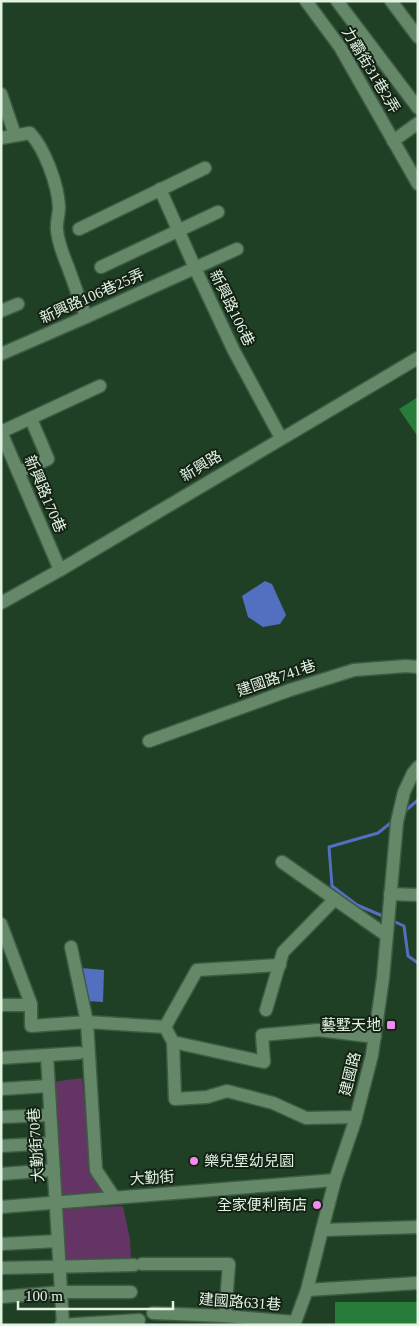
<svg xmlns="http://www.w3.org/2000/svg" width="419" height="1326" font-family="'Times New Roman','Noto Sans TC',serif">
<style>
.green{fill:#643464}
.water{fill:#536fc0}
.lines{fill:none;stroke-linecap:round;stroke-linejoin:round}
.stream{stroke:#536fc0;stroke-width:3}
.building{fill:#277c39}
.minor-casing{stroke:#3e5c44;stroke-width:15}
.minor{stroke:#658869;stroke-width:12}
.poi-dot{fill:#f28af2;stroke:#152316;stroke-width:2}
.labels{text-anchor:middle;stroke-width:4;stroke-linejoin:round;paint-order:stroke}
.street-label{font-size:15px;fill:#e1f4e2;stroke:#152316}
.poi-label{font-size:15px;fill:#e1f4e2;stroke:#152316;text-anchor:end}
</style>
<rect width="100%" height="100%" fill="#1f4024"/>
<!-- green -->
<g class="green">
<path d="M82,1078L93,1176L102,1192L60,1195L52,1082Z"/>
<path d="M123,1206L130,1239L131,1260L66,1263L62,1209Z"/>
</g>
<!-- water -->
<g class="water">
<path d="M265,581L272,584L286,615L280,624L263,627L248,617L242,596Z"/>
<path d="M81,968L104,970L103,1002L86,1001Z"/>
</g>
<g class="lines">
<!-- stream -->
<g class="stream">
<path d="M404,812L418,800"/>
<path d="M385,917L357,905L332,886L329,847L378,833L393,821"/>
<path d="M391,920L404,926L408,956L418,963"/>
</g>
</g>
<!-- building -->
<g class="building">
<path d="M418,397V437L399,409Z"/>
<rect x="335" y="1302" width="83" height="23"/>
</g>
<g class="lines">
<defs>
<g id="minor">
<path d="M306,1L340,47L418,184"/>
<path d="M337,1L418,108"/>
<path d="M391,1L418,37"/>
<path d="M1,94L15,135"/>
<path d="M1,138L30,133C45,149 58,185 59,207C59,215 56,223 57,230C58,242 63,255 68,267C74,284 80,300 86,317"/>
<path d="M393,141L418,123"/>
<path d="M160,189L195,268L234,351L281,438"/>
<path d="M79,229L205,168"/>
<path d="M101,267L218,212"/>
<path d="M1,311L18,304"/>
<path d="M1,354L86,317L237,249"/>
<path d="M18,472L48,459L31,419"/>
<path d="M60,570L1,432L100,386"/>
<path d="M1,603L60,570L418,358"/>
<path d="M149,741L290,690L354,670L406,666L418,667"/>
<path d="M282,862L386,935"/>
<path d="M390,894L418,895"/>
<path d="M1,924L31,1004V1026L87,1022L165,1027L197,970L280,965"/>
<path d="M71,947L87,1022L96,1170L114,1197"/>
<path d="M1,1005H26"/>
<path d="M266,1010L283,952L335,899"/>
<path d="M165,1027L173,1042L175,1099L207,1097L227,1091L273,1103L306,1118L356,1117"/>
<path d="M173,1042L264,1062L262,1035L318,1030L375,1037"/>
<path d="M47,1056L63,1325"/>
<path d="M1,1058L79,1053"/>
<path d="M1,1089L48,1086"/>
<path d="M1,1117L50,1115"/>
<path d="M1,1146L52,1143"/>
<path d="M1,1174L54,1170"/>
<path d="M1,1207L335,1180"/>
<path d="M322,1230L418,1227"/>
<path d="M1,1244L58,1241"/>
<path d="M142,1264H229L225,1316"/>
<path d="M1,1268L134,1265"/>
<path d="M307,1290L418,1283"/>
<path d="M1,1297L62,1292H131"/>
<path d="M153,1313L225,1316L295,1322"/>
<path d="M61,1325L139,1320"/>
<path d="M294,1325L307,1290L322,1230L335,1180L355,1121L372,1055L383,978L397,822L404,792L413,773L418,767"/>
</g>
</defs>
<!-- minor casing -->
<use href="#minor" class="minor-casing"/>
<!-- minor -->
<use href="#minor" class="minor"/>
</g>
<!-- markers -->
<g class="poi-dot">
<rect x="386" y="1020" width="10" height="10" rx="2.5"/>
<circle cx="194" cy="1161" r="5"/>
<circle cx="317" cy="1205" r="5"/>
</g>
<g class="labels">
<!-- street labels -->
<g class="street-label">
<text transform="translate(371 70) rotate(59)" y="5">力霸街31巷2弄</text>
<text transform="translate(92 296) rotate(-24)" y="5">新興路106巷25弄</text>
<text transform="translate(232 308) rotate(64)" y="5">新興路106巷</text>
<text transform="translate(201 466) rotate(-31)" y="5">新興路</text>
<text transform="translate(45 494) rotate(67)" y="5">新興路170巷</text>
<text transform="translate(276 678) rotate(-19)" y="5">建國路741巷</text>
<text transform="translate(350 1074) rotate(-76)" y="5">建國路</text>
<text transform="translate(36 1145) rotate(-94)" y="5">大勤街70巷</text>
<text transform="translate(152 1178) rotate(-4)" y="5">大勤街</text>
<text transform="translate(240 1302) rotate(4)" y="5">建國路631巷</text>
</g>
<!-- poi labels -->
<g class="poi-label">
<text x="381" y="1030">藝墅天地</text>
<text x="204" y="1166" text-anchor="start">樂兒堡幼兒園</text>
<text x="307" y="1210">全家便利商店</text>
</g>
</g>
<!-- border -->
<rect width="419" height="1326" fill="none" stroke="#e1f4e2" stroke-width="5"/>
<!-- scale -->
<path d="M18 1301v8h155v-8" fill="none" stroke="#e1f4e2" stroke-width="2.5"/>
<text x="25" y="1301" font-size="15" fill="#e1f4e2" stroke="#152316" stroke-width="4" paint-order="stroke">100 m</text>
</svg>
